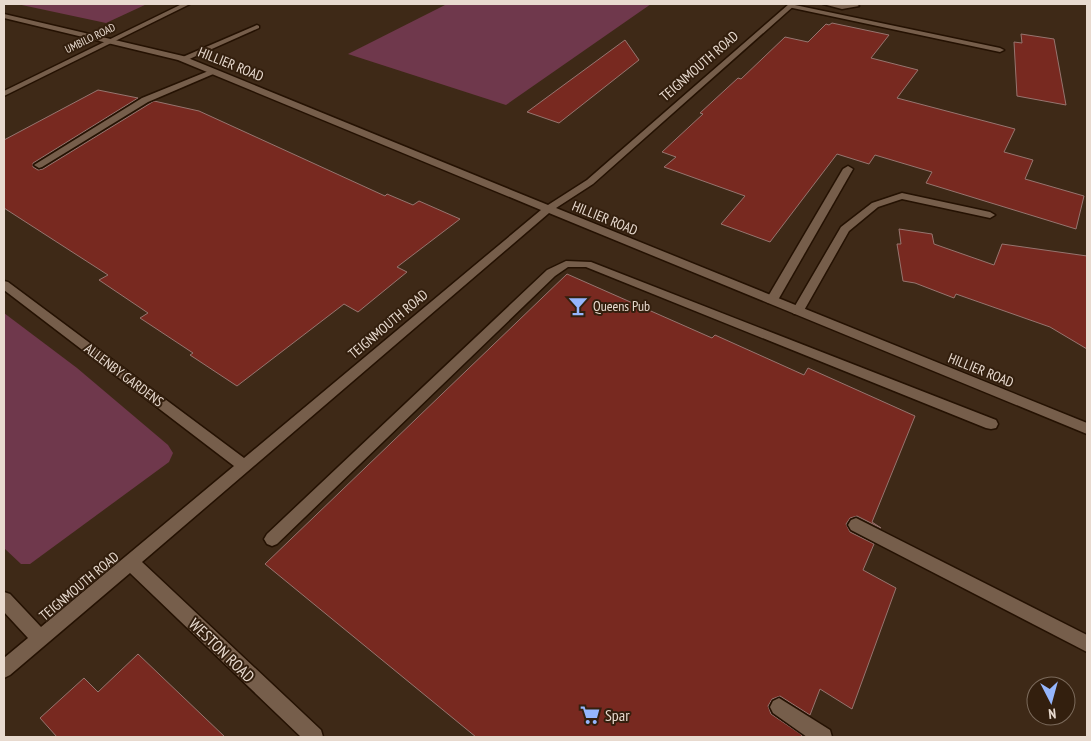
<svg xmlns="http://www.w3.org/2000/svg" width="1091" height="741" font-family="'PT Sans Narrow',sans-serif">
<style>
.green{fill:#6f384c}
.building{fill:#782920;stroke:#96756f}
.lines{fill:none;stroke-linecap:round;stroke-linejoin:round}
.lane-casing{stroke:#241102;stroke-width:3}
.street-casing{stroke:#241102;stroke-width:3}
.secondary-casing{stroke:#241102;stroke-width:3}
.lane{fill:#765e4b;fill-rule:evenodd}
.street{fill:#765e4b;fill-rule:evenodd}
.secondary{fill:#765e4b;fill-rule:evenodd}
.labels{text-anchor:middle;stroke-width:4;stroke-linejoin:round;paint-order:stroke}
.far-street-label{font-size:11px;fill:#e8dacf;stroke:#331f0e}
.street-label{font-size:14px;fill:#e8dacf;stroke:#331f0e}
.poi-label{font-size:14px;fill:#e8dacf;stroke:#331f0e;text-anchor:start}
.near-street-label{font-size:16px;fill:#e8dacf;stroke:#331f0e}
.near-poi-label{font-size:16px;fill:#e8dacf;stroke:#331f0e;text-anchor:start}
</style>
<rect width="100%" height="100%" fill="#3e2917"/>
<!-- green -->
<g class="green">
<path d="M17,4H147L106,23Z"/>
<path d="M447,4H651L506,105L348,54Z"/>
<path d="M4,313L77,368L168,445L173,453L169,462L30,564H21L4,548Z"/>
</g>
<!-- building -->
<g class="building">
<path d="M832,23L889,35L871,58L918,70L897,98L1015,129L1004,152L1033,160L1025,179L1084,196L1076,229L926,183L932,172L875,155L869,164L837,154L770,242L721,224L745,196L664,167L676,157L662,152L703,114L700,113L738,78L741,79L785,37L808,42L826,24L829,25Z"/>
<path d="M1021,34L1054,39L1066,105L1017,96L1014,42L1022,43Z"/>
<path d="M625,40L639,60L559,123L527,112Z"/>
<path d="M98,90L138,98L33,163V167L38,170L43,169L154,101L199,111L385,196L387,194L413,205L419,201L460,219L397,267L407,272L358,312L344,304L237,386L190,355L193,353L140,318L148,313L99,280L108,275L4,208V140Z"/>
<path d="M899,229L932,234L934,244L994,265L1002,244L1087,256V349L1050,327L956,294L954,298L915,283L903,281L897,244H901Z"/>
<path d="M567,274L712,338L715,335L804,375L808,368L915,416L872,522L881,528L857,516L850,518L846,524L850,532L874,544L863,570L896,588L852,709L820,689L810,715L780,696L772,699L768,706L771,714L802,735L801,737H476L265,564Z"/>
<path d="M138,654L225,737H57L40,718L84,678L98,692Z"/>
</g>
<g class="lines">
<defs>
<g id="lane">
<path d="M790,4L1000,48L1004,50L1000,52L788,7V5Z"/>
<path d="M823,4H856L859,6L842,9Z"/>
<path d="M257,25L259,26V28L185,61L178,59Z"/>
<path d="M211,70L218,72L148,102L42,167L39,168L34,165L142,98Z"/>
<path d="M848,166L853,169L778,300L776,303H768L766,300L843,169Z"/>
<path d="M902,193L990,212L995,215L990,218L902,199L878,207L849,231L802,314H794L792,311L841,227L872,203Z"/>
<path d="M566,261L591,262L996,420L998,424L996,428L991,429L986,428L586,267H568L555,276L277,544L272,546L267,544L264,539L267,534L547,270Z"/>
<path d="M856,518L1087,635V652L851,530L848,525L851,520Z"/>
<path d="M779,698L830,730L832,737H807L773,713L770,707L773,701Z"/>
</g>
<path id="street" d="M789,4H796L593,184L556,208L1087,423V434L549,213L142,562L321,730L323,737H301L130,573L10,675L4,678V658L28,638L4,612V592L10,594L41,627L234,466L4,290V281L8,282L244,458L541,210L178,60L4,18V14L183,56L548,205L587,180Z"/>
<path id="secondary" d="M182,4H190L4,96V91Z"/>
</defs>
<!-- lane casing -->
<use href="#lane" class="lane-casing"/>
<!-- street casing -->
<use href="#street" class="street-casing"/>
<!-- secondary casing -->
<use href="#secondary" class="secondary-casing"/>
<!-- lane -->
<use href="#lane" class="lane"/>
<!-- street -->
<use href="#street" class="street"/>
<!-- secondary -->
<use href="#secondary" class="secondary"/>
</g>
<!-- icons -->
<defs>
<symbol id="bar-bare" viewBox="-9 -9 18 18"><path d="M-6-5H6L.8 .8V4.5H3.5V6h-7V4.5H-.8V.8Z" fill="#95b6fd" stroke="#331f0e" stroke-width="2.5" paint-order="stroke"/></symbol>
<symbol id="supermarket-bare" viewBox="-9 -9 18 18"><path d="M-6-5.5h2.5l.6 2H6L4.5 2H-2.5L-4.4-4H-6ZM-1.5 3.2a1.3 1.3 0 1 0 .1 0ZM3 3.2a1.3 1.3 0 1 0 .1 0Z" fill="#95b6fd" stroke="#331f0e" stroke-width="2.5" paint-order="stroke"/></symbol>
</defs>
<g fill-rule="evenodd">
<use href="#bar-bare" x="564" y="292" width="28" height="28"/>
<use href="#supermarket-bare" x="576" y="701" width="28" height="28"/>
</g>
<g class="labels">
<!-- far-street labels -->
<g class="far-street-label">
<text transform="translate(90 38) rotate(-26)" y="4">UMBILO ROAD</text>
</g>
<!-- street labels -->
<g class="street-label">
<text transform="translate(231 64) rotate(22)" y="5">HILLIER ROAD</text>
<text transform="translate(699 66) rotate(-41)" y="5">TEIGNMOUTH ROAD</text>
<text transform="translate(605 218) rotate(22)" y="5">HILLIER ROAD</text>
<text transform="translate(388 324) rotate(-40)" y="5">TEIGNMOUTH ROAD</text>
<text transform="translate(981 370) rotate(22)" y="5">HILLIER ROAD</text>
<text transform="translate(124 375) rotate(37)" y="5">ALLENBY GARDENS</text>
<text transform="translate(79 586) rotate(-40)" y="5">TEIGNMOUTH ROAD</text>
</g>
<!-- poi labels -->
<g class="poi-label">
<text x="593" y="311">Queens Pub</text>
</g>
<!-- near-street labels -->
<g class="near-street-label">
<text transform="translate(222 650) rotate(44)" y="6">WESTON ROAD</text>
</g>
<!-- near-poi labels -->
<g class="near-poi-label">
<text x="605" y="721">Spar</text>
</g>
</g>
<!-- border -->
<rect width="1091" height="741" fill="none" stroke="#e8dacf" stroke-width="10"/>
<!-- north arrow -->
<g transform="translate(1051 701) rotate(174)"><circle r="24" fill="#331f0e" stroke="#7b6a5b"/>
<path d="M0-4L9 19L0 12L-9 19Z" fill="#95b6fd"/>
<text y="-8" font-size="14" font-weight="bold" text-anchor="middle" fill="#e8dacf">N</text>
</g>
</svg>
